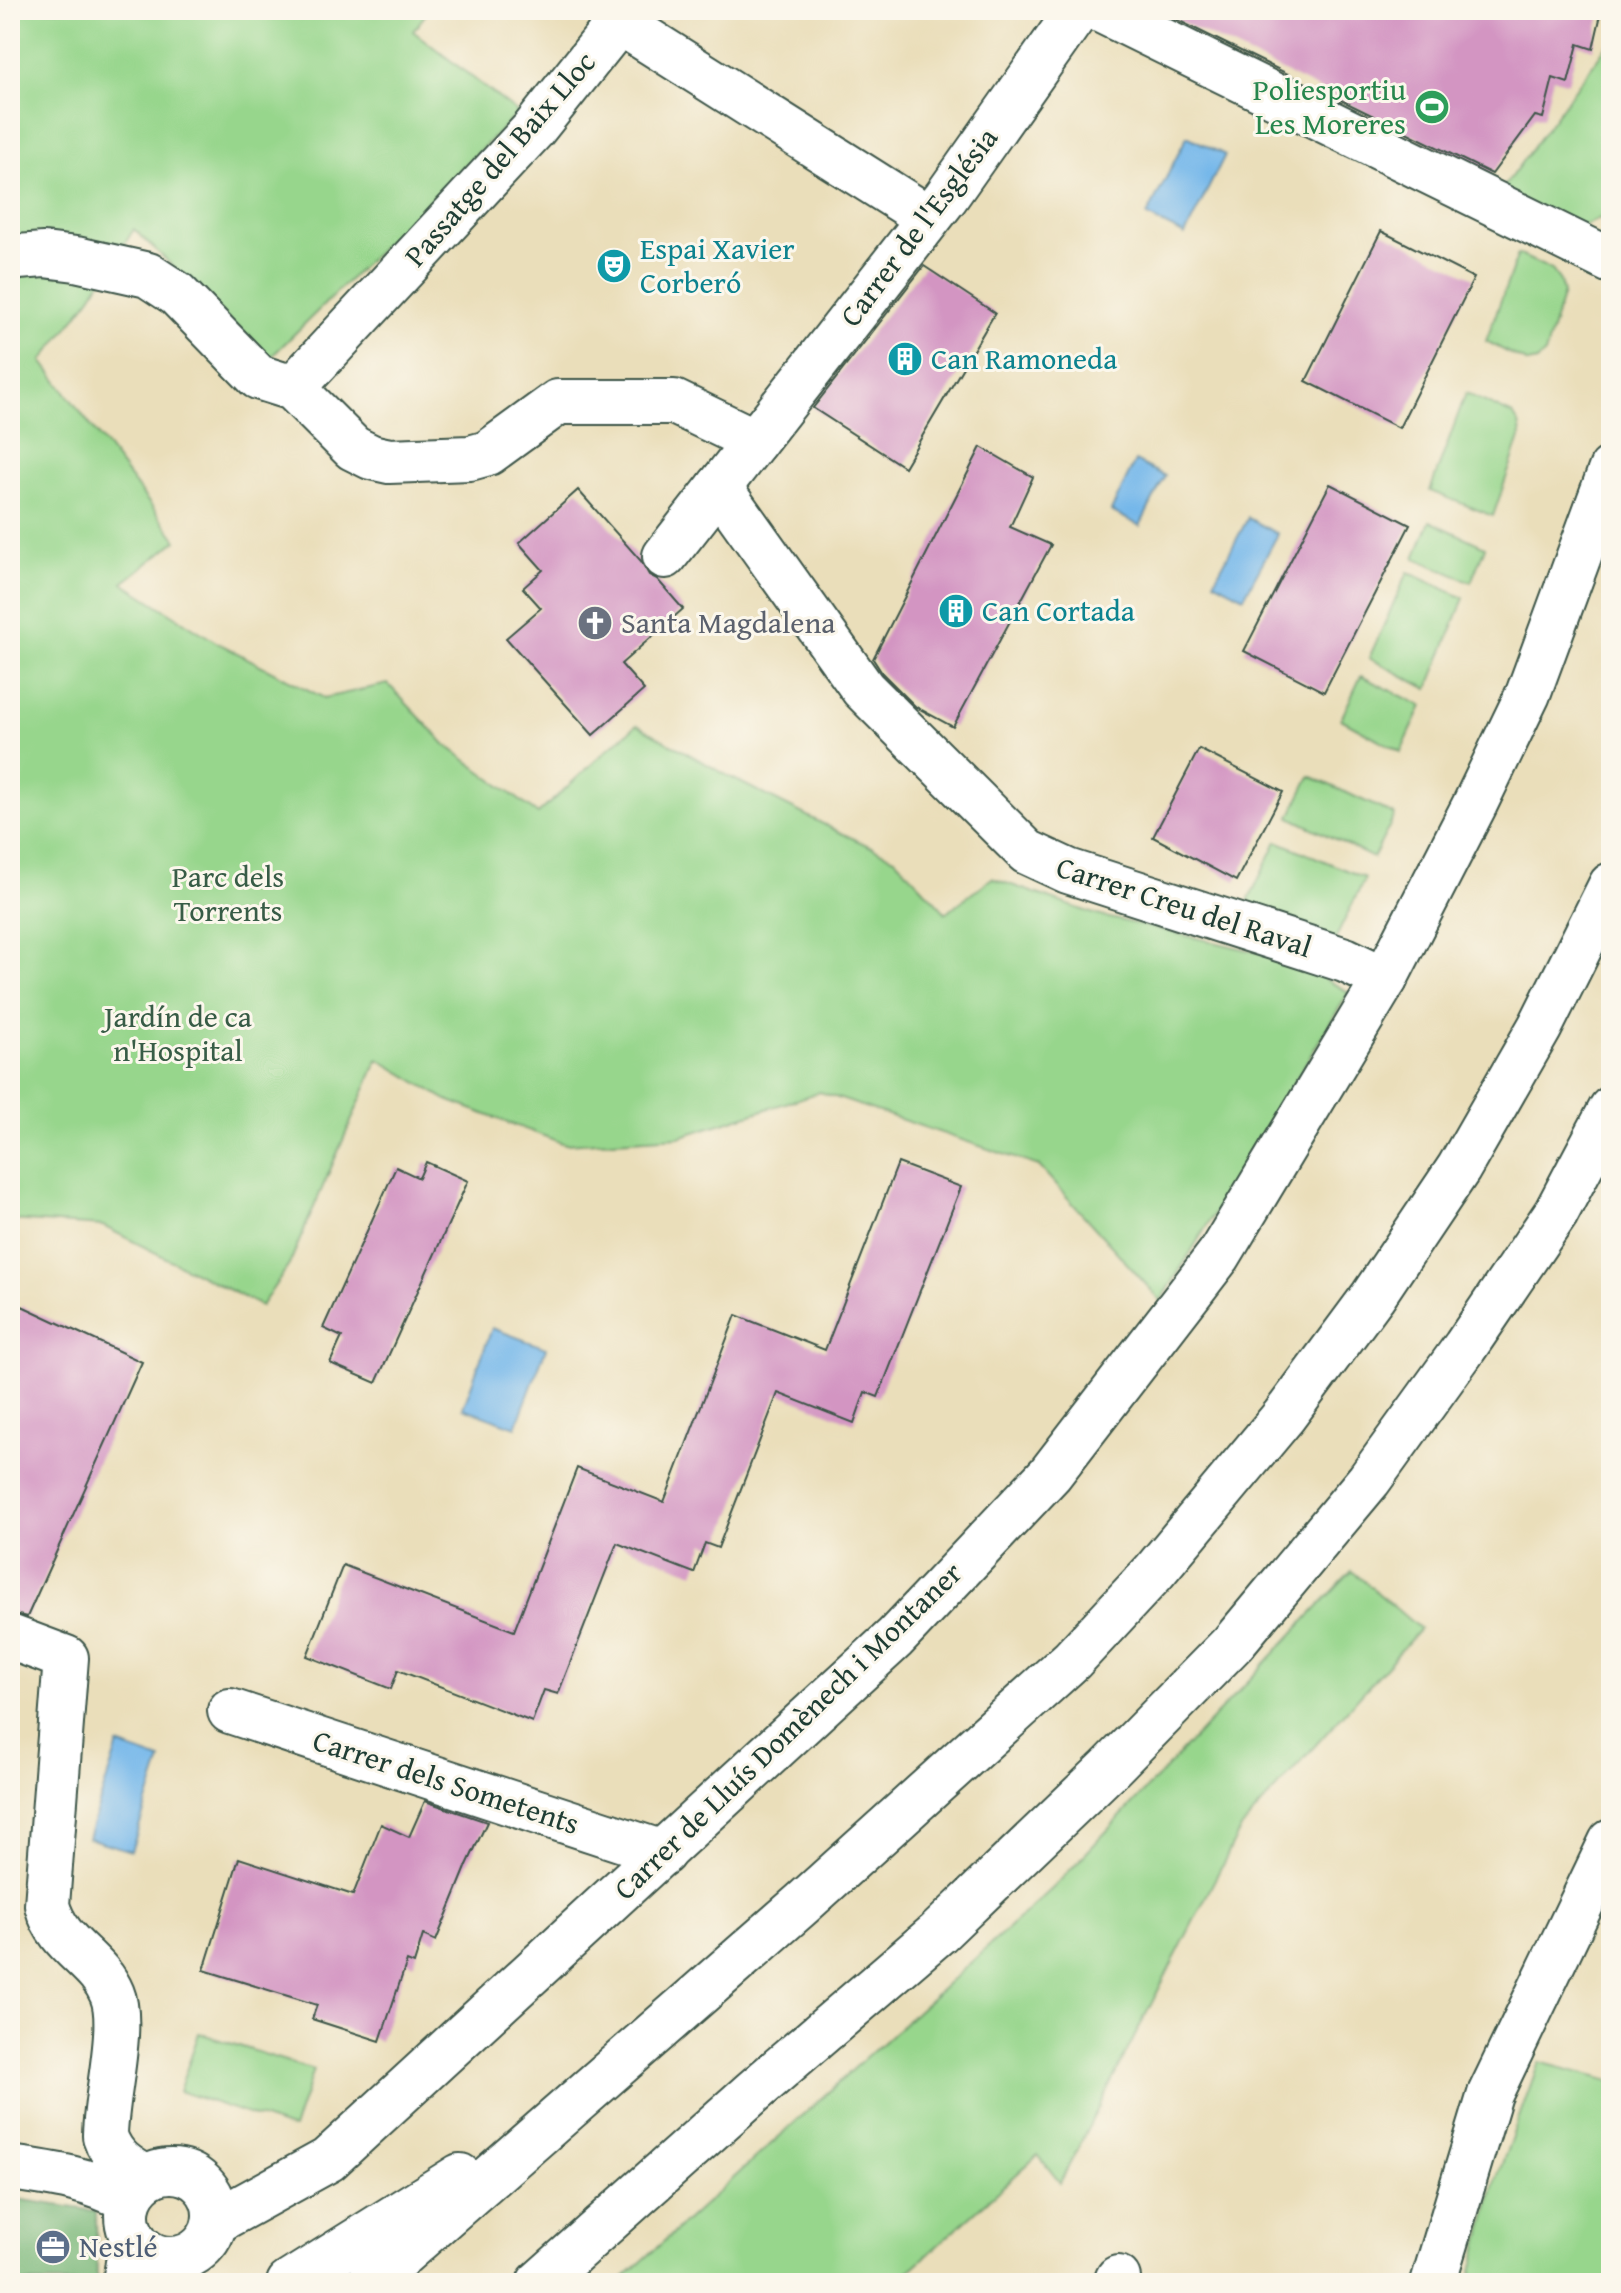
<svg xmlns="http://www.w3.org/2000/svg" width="1621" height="2293" font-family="'Gentium Book Plus',serif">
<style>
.green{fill:#97d68c;stroke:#5b8a60;stroke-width:2}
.forest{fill:#79b778;stroke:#4c7a56;stroke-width:2}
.water{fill:#75b7ea;stroke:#4a7a8f;stroke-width:2}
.building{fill:#d395c2}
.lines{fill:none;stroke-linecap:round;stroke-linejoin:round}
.minor-casing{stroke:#3d5548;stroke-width:48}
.highway-casing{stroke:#3d5548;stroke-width:48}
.minor{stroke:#fff;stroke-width:44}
.highway{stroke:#fff;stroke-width:44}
.labels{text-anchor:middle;stroke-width:6;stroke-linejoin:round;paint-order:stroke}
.leisure-label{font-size:30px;fill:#27864d;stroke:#fbf7ec;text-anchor:end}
.street-label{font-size:30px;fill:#1f3d34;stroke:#fbf7ec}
.culture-label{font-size:30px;fill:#0d838f;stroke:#fbf7ec;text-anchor:start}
.worship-label{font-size:30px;fill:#5b616d;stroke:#fbf7ec;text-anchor:start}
.park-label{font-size:30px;fill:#375c46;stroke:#fbf7ec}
.service-label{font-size:30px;fill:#4e5e75;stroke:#fbf7ec;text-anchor:start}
</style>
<rect width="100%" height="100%" fill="#fbf7ec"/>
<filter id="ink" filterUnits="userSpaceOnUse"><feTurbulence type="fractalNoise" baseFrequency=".0125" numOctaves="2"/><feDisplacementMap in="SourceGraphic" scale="16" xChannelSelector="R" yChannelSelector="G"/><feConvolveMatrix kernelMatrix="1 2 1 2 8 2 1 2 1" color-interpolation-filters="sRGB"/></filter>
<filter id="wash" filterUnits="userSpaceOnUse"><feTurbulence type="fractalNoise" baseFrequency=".006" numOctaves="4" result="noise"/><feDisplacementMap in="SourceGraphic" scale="32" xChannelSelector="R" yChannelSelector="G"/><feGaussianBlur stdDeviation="1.8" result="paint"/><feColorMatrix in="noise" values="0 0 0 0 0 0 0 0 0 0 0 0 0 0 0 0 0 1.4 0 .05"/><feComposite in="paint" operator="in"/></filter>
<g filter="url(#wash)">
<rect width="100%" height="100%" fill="#eadeba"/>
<!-- green -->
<g class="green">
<path d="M10,10H429L413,31L518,113L269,359L134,229L91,297L42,361L177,540L123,583L216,642L324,698L388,684L446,745L538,814L608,749L637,725L732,778L837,831L895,858L946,913L992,878L1097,915L1287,959L1349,992L1161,1301L1039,1166L820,1092L679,1137L565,1144L447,1100L378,1059L289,1265L261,1306L103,1226L10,1220Z"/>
<path d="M1611,40V213L1571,232L1497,196Z"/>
<path d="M1518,254L1552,270L1560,281L1563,293L1545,354L1537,361L1528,363L1486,341Z"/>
<path d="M1466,393L1513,415L1519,424L1521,435L1493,516L1430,491Z"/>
<path d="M1430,521L1485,547L1471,582L1415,558Z"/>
<path d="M1408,572L1464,598L1428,689L1369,658Z"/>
<path d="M1361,676L1422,706L1401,752L1341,719Z"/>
<path d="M1310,776L1395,815L1373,858L1290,817Z"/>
<path d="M1277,841L1365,878L1331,948L1241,916Z"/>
<path d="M1352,1571L1420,1629L1241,1828L1060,2183L1038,2155L896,2283H618L1054,1887Z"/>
<path d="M199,2033L313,2070L293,2129L179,2091Z"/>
<path d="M1539,2062L1611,2081V2283H1469L1494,2186Z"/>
</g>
<!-- forest -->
<path class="forest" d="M10,2198L96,2211L97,2283H10Z"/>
<!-- water -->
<g class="water">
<path d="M1187,136L1225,155L1185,235L1147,216Z"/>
<path d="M1135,461L1165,476L1140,526L1111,511Z"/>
<path d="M1248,518L1278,534L1244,597L1214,581Z"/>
<path d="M492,1328L546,1348L516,1427L463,1408Z"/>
<path d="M118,1745L161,1760L131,1851L88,1838Z"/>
</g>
<g id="blocks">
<!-- building -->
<g class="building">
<path d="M1157,10H1602L1593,49L1578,44L1568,83L1553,78L1543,118L1535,116L1492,174Z"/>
<path d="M1381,231L1474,278L1399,428L1306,381Z"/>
<path d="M924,266L995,313L904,467L813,408Z"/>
<path d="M981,447L1033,477L1010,527L1051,545L953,727L916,707L882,673L873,659Z"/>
<path d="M1330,484L1410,525L1324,692L1244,651Z"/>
<path d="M578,490L641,561L649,575L657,579L683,609L621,664L644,690L593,735L506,638L541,608L523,588L543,570L519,543Z"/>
<path d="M1199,749L1283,792L1236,881L1153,837Z"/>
<path d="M426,1162L468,1181L376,1383L330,1363L342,1337L323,1328L396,1167L419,1178Z"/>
<path d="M898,1163L961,1187L878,1397L865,1392L854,1423L778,1393L718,1548L705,1543L694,1573L617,1543L558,1694L544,1690L532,1722L398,1670L391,1689L307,1656L343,1565L514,1631L577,1468L664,1502L736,1315L825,1350Z"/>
<path d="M22,1306L142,1362L27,1617L10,1613V1332Z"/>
<path d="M425,1801L487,1822L467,1865L436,1941L423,1935L414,1964L407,1961L380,2041L312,2019L317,2005L204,1970L239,1858L353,1895L381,1824L409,1837Z"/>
</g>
</g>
</g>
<g filter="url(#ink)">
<use href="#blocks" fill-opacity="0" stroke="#3d5548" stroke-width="2"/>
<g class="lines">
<defs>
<g id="minor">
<path d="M1100,10L1611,261"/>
<path d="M10,260L18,257L44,255L76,259L148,275L177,294L258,377L293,388L353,448L371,457L389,461L470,458L488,453L558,402H674L755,441"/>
<path d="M293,388L533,130L619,22L929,218"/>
<path d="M719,487L863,689L1027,852L1068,871L1345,960L1385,979"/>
<path d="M665,556L946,197L1078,10"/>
<path d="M10,1637L66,1658L47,1905C58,1947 98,1959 112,1994C125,2025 105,2098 105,2136C112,2158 127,2167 146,2178"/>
<path d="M230,1711L663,1853"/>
<path d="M10,2168C54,2174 90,2179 129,2200"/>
<circle cx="171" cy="2215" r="44"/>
<path d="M215,2222L328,2160L895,1638L1050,1474L1219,1255L1385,979L1474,806L1528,694L1611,469"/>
<path d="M125,2283L132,2235"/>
<path d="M1116,2283L1118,2278"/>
<path d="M1433,2283L1490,2094L1611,1842"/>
</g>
<g id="highway">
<path d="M289,2283L460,2176"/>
<path d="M369,2283L802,1904L1072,1660L1154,1572L1284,1416L1373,1296L1459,1168L1540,1027L1611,885"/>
<path d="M539,2283L754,2091L938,1933L1110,1768L1233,1643L1369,1480L1465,1347L1556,1213L1611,1109"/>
</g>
</defs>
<!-- minor casing -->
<use href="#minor" class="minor-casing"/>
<!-- highway casing -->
<use href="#highway" class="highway-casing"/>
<!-- minor -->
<use href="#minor" class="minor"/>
<!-- highway -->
<use href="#highway" class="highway"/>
</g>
</g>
<!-- icons -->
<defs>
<symbol id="stadium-disc" viewBox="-11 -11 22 22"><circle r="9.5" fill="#2e9e5b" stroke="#fbf7ec"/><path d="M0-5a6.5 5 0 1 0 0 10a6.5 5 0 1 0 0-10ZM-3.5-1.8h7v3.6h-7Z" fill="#fff"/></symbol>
<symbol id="theatre-disc" viewBox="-11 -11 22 22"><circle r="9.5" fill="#0f9aa8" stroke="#fbf7ec"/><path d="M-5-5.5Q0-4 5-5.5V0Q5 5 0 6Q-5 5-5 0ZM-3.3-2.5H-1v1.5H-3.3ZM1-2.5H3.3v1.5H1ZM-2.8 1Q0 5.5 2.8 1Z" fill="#fff"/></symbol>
<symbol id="building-disc" viewBox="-11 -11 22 22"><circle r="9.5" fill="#0f9aa8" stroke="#fbf7ec"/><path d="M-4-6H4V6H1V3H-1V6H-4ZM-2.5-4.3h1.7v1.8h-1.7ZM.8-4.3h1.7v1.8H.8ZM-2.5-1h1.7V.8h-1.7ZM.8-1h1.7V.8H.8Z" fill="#fff"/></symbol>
<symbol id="church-disc" viewBox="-11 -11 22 22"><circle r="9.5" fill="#6b7280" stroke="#fbf7ec"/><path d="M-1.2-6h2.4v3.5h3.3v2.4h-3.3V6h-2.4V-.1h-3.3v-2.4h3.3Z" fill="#fff"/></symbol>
<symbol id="office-disc" viewBox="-11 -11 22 22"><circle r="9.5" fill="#5c6f8a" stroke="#fbf7ec"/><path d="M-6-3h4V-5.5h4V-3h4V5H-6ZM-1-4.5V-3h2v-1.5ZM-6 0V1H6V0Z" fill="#fff"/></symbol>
</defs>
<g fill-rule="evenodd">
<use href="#stadium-disc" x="1412" y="87" width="40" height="40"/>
<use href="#theatre-disc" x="594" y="246" width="40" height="40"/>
<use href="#building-disc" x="885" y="339" width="40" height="40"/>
<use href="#building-disc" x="936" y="591" width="40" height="40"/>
<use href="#church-disc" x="575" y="603" width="40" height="40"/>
<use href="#office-disc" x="33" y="2227" width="40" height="40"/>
</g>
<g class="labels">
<!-- leisure labels -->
<g class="leisure-label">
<text x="1406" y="100">Poliesportiu<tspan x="1406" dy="34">Les Moreres</tspan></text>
</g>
<!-- street labels -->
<g class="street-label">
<text transform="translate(500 159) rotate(-49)" y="10">Passatge del Baix Lloc</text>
<text transform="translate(919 227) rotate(-53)" y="10">Carrer de l'Església</text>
<text transform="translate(1184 907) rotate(18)" y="10">Carrer Creu del Raval</text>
<text transform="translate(788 1731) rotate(-44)" y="10">Carrer de Lluís Domènech i Montaner</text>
<text transform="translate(446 1782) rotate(18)" y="10">Carrer dels Sometents</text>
</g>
<!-- culture labels -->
<g class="culture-label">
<text x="640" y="259">Espai Xavier<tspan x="640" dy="34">Corberó</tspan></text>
<text x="931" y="369">Can Ramoneda</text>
<text x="982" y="621">Can Cortada</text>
</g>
<!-- worship labels -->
<g class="worship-label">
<text x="621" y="633">Santa Magdalena</text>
</g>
<!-- park labels -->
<g class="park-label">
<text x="228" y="887">Parc dels<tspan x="228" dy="34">Torrents</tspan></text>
<text x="178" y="1027">Jardín de ca<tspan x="178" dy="34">n'Hospital</tspan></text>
</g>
<!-- service labels -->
<g class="service-label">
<text x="79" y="2257">Nestlé</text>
</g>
</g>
<!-- margin -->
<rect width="1621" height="2293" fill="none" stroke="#fbf7ec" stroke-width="40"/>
</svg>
